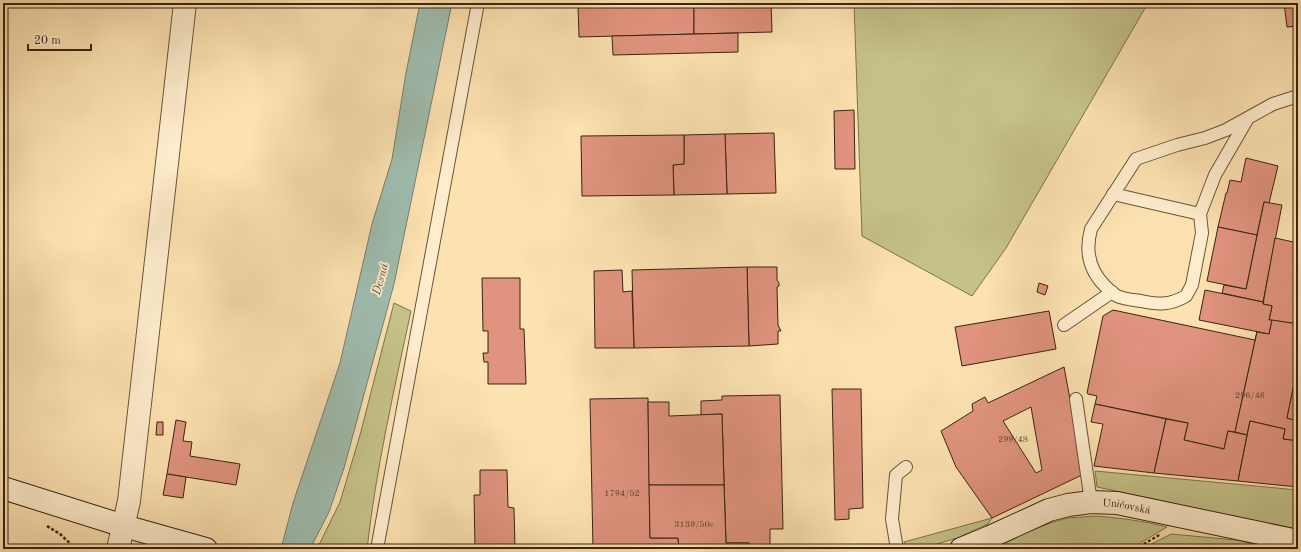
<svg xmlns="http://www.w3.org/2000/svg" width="1301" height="552" font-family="'Old Standard TT',serif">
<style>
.green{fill:#c5c288;stroke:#7e734c}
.water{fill:#9fbdaf;stroke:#768070}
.building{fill:#e0937e;stroke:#382411;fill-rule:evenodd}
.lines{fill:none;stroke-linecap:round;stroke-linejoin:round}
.service-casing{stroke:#695439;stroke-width:14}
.tertiary-casing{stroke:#695439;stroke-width:24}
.secondary-casing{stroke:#382411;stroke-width:24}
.path{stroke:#382411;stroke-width:2.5;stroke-dasharray:3 2;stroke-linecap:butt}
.service{stroke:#feeccc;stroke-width:12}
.tertiary{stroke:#feeccc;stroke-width:22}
.secondary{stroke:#feeccc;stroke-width:22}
.labels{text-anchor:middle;stroke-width:3.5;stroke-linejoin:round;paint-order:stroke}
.number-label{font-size:9px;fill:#62402c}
.street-label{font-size:11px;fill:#382411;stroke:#feeccc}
.water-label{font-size:12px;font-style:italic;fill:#575240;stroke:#feeccc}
</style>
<rect width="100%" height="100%" fill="#fde2b1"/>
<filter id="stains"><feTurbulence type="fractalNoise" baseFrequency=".005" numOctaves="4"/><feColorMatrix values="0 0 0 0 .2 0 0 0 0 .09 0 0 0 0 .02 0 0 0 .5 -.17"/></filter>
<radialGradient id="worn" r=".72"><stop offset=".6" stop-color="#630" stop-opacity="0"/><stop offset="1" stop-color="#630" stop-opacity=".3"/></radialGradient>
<!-- green -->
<g class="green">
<path d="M854,3H1148L1006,248L972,296L862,236Z"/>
<path d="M394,303L411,311C394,390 376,469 367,549H317L340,502L360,435Z"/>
<path d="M1095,471L1298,490V525L1292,529L1097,487Z"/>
<path d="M1096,516C1120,518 1144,521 1167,527L1130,549H993C1003,539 1054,521 1068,518C1077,517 1087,517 1096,516Z"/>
<path d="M992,518L988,524L957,538L921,549H906L904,542Z"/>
<path d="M1171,534L1236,540L1276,549H1142Z"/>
</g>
<!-- water -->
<path class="water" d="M420,3H452L394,284L344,468L329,512L310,549H281L293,503L340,363L372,224L392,159L406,73Z"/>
<!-- building -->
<g class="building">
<path d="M659,3H694V34L579,37L578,5Z"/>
<path d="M694,3H771L772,32L694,34Z"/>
<path d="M1284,3H1298V26L1287,27Z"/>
<path d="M738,33V52L613,55L612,36Z"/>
<path d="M854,110L855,169H835L834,111Z"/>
<path d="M774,133L776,193L727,194L725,134Z"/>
<path d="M725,134L727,194L674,195L673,165L684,164V135Z"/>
<path d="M684,135V164L673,165L674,195L582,196L581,136Z"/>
<path d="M1246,158L1278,166L1269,203L1264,202L1257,235L1218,227L1226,193H1227L1230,180L1241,182Z"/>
<path d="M1264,202L1282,205L1263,302L1222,293L1224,285L1246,289Z"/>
<path d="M1218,227L1257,235L1246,289L1207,281Z"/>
<path d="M1275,238L1298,243V324L1269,320L1272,306L1263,304Z"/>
<path d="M747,267H777V280L779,283V286L777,287L778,325L781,331H778V344L749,346Z"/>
<path d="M747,267L749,346L634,348L632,270Z"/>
<path d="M622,270L623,292L632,291L634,348H595L594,271Z"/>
<path d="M482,278H520V329H524L526,384H488V362H484L483,353H488V331H483Z"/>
<path d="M1039,283L1048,286L1045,295L1037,292Z"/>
<path d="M1205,290L1263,302V304L1272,306L1269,320H1272L1269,334L1199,320Z"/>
<path d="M1113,310L1255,340L1257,332L1235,432L1228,431L1224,449L1184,440L1188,423L1095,404L1097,396L1088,394L1087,393L1103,316Z"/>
<path d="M1049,311L1056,349L962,366L955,327Z"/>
<path d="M1272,320L1298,324V365L1287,418L1298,421V441L1283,439L1285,429L1250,421L1247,435L1235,432L1257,332L1269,334Z"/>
<path d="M1298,365V421L1287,418Z"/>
<path d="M1064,367L1084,474L992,518L956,467L941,431L973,411L972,404L985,397L988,403ZM1031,407L1042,470L1036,473L1003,421Z"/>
<path d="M832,389H861L863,508L849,509V519L835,520Z"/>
<path d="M780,395L783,529H770V549H749V543H726L722,414L701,415V401L722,400V396Z"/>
<path d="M648,398L650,538H678L679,549H593L590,399Z"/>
<path d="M648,402H669V416L722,414L724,485H649Z"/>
<path d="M1095,404L1166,419L1154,473L1094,466L1103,424L1091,422Z"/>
<path d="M1166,419L1188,423L1184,440L1224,449L1228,431L1247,435L1238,481L1154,473Z"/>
<path d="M176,420L186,422L183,441L192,442L190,456L240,464L236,485L167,474Z"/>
<path d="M1250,421L1285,429L1283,439L1298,441V487L1238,481Z"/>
<path d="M157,422H163V435H156Z"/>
<path d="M480,470H507L508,507L514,508L515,547L475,548L474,495H480Z"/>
<path d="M167,474L186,477L183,498L163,495Z"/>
<path d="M649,485H724L726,543H749V549H679L678,538H650Z"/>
</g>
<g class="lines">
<defs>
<g id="service">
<path d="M1248,118L1215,175L1200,214L1202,233L1192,285L1186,296C1170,305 1159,305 1141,301C1134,300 1123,299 1117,296C1113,294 1108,289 1105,286C1089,270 1085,251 1091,229L1136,159L1177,145L1205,138L1226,130L1273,104L1298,96"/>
<path d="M1113,194L1200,214"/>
<path d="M1064,325L1112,292"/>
<path d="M1076,399L1091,502"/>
<path d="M377,549L478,3"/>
<path d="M897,549L892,519L896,475L906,467"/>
</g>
<path id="tertiary" d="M118,549L129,501L185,3"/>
<g id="secondary">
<path d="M3,488L124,526L206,549"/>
<path id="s1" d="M961,549L990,537L1049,510L1068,505L1091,502L1117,503L1298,541"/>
</g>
</defs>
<!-- service casing -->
<use href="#service" class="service-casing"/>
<!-- tertiary casing -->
<use href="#tertiary" class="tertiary-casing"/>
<!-- secondary casing -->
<use href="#secondary" class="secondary-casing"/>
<!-- path -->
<g class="path">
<path d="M47,526L60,534L76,549"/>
<path d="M1135,549L1161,534"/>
</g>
<!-- service -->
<use href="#service" class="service"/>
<!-- tertiary -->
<use href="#tertiary" class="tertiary"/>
<!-- secondary -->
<use href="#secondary" class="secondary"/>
</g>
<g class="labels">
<!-- number labels -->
<g class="number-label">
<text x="1250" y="398">296/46</text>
<text x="1013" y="442">299/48</text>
<text x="622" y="496">1794/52</text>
<text x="694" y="527">3139/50c</text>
</g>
<!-- street labels -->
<g class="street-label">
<text dy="4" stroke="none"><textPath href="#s1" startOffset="175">Uničovská</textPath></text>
</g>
<!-- water labels -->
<g class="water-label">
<text transform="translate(380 279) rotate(-74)" y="4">Desná</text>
</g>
</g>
<!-- margin -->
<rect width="1301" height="552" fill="none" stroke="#fde2b1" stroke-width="16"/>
<rect x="4" y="4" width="1293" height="544" fill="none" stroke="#382411" stroke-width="2"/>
<rect x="8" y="8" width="1285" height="536" fill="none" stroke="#382411"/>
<!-- scale -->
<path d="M28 44v6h63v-6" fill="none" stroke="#382411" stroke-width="2"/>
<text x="34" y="44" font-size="12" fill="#382411" stroke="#feeccc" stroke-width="3" paint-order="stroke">20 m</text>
<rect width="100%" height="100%" filter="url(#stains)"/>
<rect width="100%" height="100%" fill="url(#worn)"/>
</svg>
